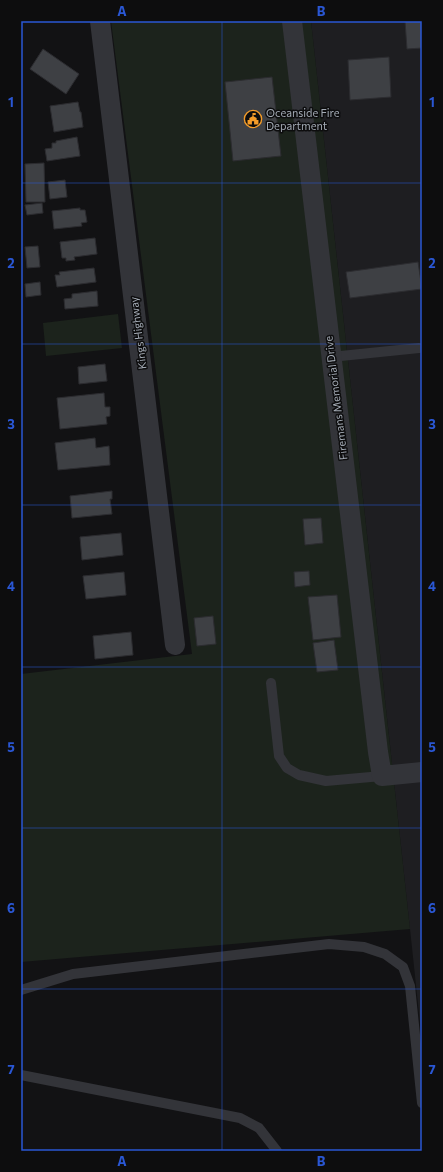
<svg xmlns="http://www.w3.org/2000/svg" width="443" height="1172" font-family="Commissioner,sans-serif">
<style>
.built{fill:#1e1e21}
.green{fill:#1c231c}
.building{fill:#3e4044;stroke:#2c2c30}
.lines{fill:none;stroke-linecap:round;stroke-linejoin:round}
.service{stroke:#333439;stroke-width:10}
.minor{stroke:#333439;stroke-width:20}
.grid{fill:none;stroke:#2a57d4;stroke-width:1;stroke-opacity:0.55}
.labels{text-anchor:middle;stroke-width:3;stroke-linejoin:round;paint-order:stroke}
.poi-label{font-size:11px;fill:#a3aab4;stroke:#0d0d0e;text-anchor:start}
.street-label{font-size:11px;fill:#a3aab4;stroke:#0d0d0e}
.neatline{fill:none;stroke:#2a57d4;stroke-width:1.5}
.grid-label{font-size:13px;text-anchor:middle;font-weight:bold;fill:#2a57d4}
</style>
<rect width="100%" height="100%" fill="#121214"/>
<!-- built -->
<path class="built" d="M311,21H422V1041L410,929Z"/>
<!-- green -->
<g class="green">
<path d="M111,21H311L410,929L21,962V674L192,654Z"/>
<path d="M118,314L122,348L46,356L43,323Z"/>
</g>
<!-- building -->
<g class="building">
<path d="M405,21H422V48L407,49Z"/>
<path d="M43,49L79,74L66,94L30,69Z"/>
<path d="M389,57L391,97L350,100L348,60Z"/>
<path d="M272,77L281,156L233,161L225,82Z"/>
<path d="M78,102L80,112H81L83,127L54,132L50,106Z"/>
<path d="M77,137L80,156L47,161L45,149L52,148V143H56V141Z"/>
<path d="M44,163L45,202H26L25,164Z"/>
<path d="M65,180L67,197L50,199L48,182Z"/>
<path d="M42,203L43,213L27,215L25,205Z"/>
<path d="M80,208V210H85L87,222L81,223L82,226L54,229L52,211Z"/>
<path d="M95,238L97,254L74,257L75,260L66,261V258H62L60,242Z"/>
<path d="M38,246L40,267L27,268L25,247Z"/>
<path d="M418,262L422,289L350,298L346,272Z"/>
<path d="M94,268L96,282L57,287L55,275H60L59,272Z"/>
<path d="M40,282L41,295L26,297L25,284Z"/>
<path d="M97,291L98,306L65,309L64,299L72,298V294Z"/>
<path d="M105,364L107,381L79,384L78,367Z"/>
<path d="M104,393L105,407H110V416L106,417L107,424L60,429L57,398Z"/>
<path d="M95,438L96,448L109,446L110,465L58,470L55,443Z"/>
<path d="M112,491V499H110L112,514L72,518L70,496Z"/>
<path d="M321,518L323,543L305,545L303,519Z"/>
<path d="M121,533L123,555L82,560L80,537Z"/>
<path d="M309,571L310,585L295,587L294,572Z"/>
<path d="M124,572L126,595L86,599L83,576Z"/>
<path d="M337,595L341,637L313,640L308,597Z"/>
<path d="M213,616L216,644L197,646L194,618Z"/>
<path d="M131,632L133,655L95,659L93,636Z"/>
<path d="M334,640L338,670L317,672L313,643Z"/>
</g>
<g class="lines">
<!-- service -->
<g class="service">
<path d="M331,357L419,348"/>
<path d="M271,683L279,756L287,768L299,775L326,781L382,776"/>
<path d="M21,990L73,974L329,944L364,947L385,954L403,967L410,986L422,1103"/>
<path d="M21,1075L240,1118L259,1128L277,1151"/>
</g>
<!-- minor -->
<g class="minor">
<path d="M100,21L175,645"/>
<path d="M292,21L378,752L382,776L422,772"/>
</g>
</g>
<!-- grid -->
<path class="grid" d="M222,21V1151M21,183H422M21,344H422M21,505H422M21,667H422M21,828H422M21,989H422"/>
<!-- icons -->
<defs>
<symbol id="civic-ring" viewBox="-11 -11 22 22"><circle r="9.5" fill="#0d0d0e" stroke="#f49c29" stroke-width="1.5"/><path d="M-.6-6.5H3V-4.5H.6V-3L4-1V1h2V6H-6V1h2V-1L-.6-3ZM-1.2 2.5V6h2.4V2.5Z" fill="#f49c29"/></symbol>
</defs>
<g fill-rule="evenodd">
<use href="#civic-ring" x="243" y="109" width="20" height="20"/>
</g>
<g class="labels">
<!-- poi labels -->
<g class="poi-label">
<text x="266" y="117">Oceanside Fire<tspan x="266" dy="13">Department</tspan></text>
</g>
<!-- street labels -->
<g class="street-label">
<text transform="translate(138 333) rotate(-97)" y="4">Kings Highway</text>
<text transform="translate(336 398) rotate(-97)" y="4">Firemans Memorial Drive</text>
</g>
</g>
<!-- border -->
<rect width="443" height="1172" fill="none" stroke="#0d0d0e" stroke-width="44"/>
<rect x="22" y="22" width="399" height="1128" class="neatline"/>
<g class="grid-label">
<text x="122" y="16">A</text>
<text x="321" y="16">B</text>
<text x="11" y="107">1</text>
<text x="432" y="107">1</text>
<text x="11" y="268">2</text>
<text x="432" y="268">2</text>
<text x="11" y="429">3</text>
<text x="432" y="429">3</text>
<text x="11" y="591">4</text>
<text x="432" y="591">4</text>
<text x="11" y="752">5</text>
<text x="432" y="752">5</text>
<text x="11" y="913">6</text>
<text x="432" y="913">6</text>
<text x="11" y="1074">7</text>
<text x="432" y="1074">7</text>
<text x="122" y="1166">A</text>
<text x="321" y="1166">B</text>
</g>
</svg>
